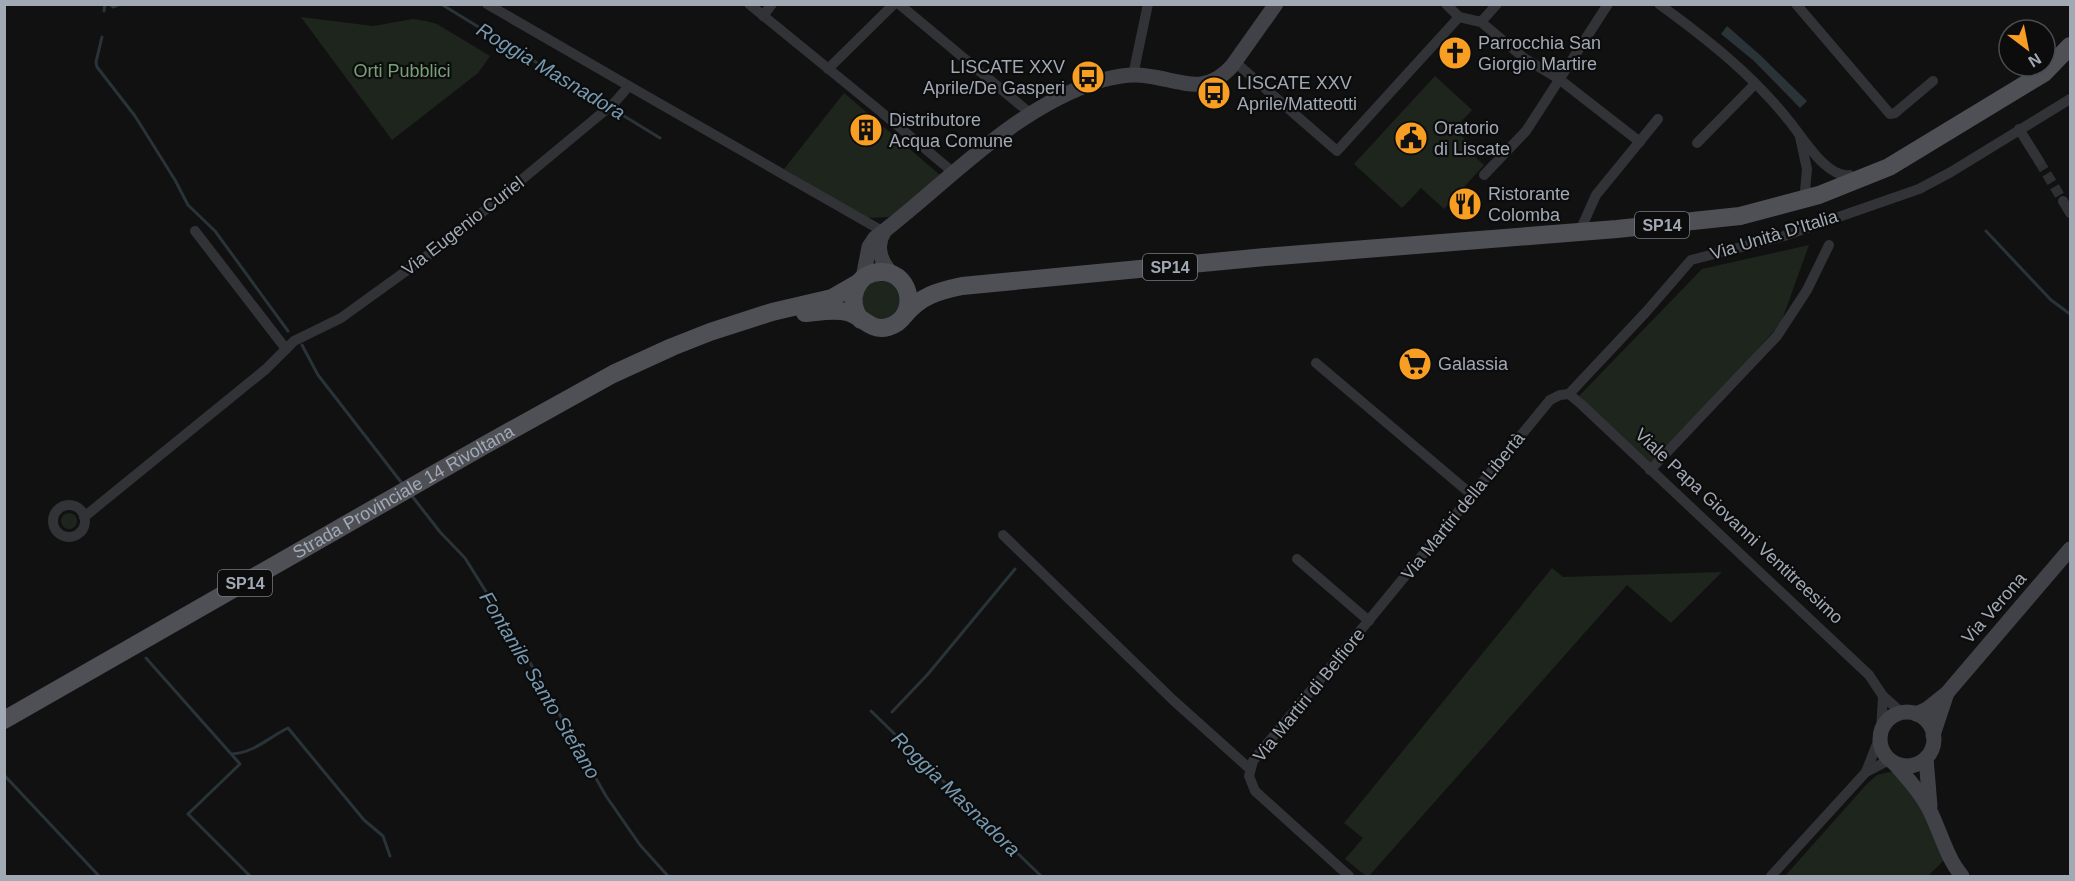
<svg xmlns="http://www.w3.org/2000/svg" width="2075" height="881" font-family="Helvetica,sans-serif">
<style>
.green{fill:#1d251d}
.water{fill:#293338}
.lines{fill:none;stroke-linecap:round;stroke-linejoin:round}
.stream{stroke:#293338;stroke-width:3}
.street-tunnel{stroke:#2e2f32;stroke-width:10;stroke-dasharray:10 5;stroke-linecap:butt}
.street{stroke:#323337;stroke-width:10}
.secondary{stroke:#404247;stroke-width:15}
.primary{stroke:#4e5056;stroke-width:18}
.labels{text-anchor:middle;stroke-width:4.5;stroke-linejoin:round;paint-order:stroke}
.shield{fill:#0c0c0d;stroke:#747a82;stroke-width:1.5}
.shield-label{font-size:16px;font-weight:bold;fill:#a1a9b4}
.poi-label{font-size:18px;fill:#a1a9b4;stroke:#0c0c0d;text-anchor:start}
.park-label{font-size:18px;fill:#78a077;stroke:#0c0c0d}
.street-label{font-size:18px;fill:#a1a9b4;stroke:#0c0c0d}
.water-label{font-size:20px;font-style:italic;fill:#769ab1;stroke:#0c0c0d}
</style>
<rect width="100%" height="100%" fill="#111112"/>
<!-- green -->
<g class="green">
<path d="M301,17L373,26L413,19L426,21L437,24L490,56L478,73L392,140Z"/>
<path d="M1435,76L1472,110L1454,129L1465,139L1461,144L1484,165L1444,209L1421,188L1402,208L1354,164Z"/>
<path d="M844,93L940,175L898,212L888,217L867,218L784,169Z"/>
<path d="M1809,245L1781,323L1718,393L1650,462L1579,396L1702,269Z"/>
<path d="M873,280L894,283L902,295L897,314L879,321L863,311L862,290Z"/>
<circle cx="69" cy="521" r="8"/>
<path d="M1552,568L1563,577L1722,572L1671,623L1627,585L1369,876H1366L1345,859L1363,838L1344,823Z"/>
<path d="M1889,772L1894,773L1918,798L1944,860L1928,876H1785L1866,785L1877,775Z"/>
</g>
<!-- water -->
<path class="water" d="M1727,26L1760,55L1807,101L1800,108L1754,61L1721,34Z"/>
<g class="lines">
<!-- stream -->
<g class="stream">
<path d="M110,4L113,7L120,4"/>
<path d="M361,4H381"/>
<path d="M441,4L660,138"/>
<path d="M104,11L105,4"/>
<path d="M102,37L96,62L97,67L135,116L175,180L188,205L215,231L288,331"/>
<path d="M1986,231L2051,300L2070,314"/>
<path d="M302,345L318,375L401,482"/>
<path d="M412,496L440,532L465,558L528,659L606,796L640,845L668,876"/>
<path d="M146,658L240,764L188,814L250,876"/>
<path d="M871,711L1041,876"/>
<path d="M892,712L928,674L1015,569"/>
<path d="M232,754C254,753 269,737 288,728L364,820L383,836L390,856"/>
<path d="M4,775L99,876"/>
</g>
<!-- street-tunnel -->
<path class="street-tunnel" d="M2039,161L2063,201"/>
<!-- street -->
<g class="street">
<path d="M487,4L629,86"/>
<path d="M749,4L874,106L954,173"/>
<path d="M899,4L1031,114"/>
<path d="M1446,4L1459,17"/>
<path d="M1659,4C1707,39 1753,75 1790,122C1803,138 1827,179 1850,175"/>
<path d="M1796,4L1890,114L1895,113L1933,81"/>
<path d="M763,16L772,4"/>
<path d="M1459,17L1481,22L1524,58L1559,79L1640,142"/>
<path d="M1481,22L1497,4"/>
<path d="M1235,62L1337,151L1459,17"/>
<path d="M828,69L894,4"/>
<path d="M1133,75L1148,4"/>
<path d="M2019,129L2039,161"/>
<path d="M1800,137L1807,169L1805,191"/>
<path d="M1697,143L1755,84"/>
<path d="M1484,175L1526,131L1608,4"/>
<path d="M2063,201L2070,213"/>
<path d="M1583,224L1596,195L1658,119"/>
<path d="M195,231L286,349"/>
<path d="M1316,363L1472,495"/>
<path d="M1569,394L1646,312L1691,260L1784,236L1919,189L1951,172L2070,99"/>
<path d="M1650,470L1777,336L1807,290L1829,245"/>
<circle cx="69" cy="521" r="16"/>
<path d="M84,517L266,369L294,341L341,318L449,240L614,103L629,86L884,232"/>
<path d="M1003,535L1173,700L1250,769"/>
<path d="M1297,559L1369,621"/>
<path d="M1881,730L1883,696"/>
<path d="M1866,772L1880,736"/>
<path d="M1349,876L1255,791L1249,776L1253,761L1550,400L1560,395L1569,394L1581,404L1869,675L1883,696L1902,713"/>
<path d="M1771,876L1866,772L1889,760"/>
</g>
<!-- secondary -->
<g class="secondary">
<path d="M884,232C874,247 882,266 895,276"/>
<path d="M863,278L869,247L875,238C948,183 1012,108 1102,80C1117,76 1132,73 1147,76C1181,80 1204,97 1232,66L1276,4"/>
<circle cx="1907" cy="739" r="27"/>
<path d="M1916,714L1927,709L1947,693L2070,549"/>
<path d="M1933,735L1947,693"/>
<path d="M1926,758L1930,806"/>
<path d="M1895,764C1908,779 1922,794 1931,813C1941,834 1947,858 1962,876"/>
</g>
<!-- primary -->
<g class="primary">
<path d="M805,313C819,312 833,309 847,312C863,316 870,332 888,327C918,319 914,274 883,272C856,270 845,302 861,320"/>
<path d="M904,316C920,296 938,291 962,286L1265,257L1617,229L1740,216L1819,195L1889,167L2044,73L2070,46"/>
<path id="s1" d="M4,720L485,445L613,374L672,347L710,332L772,312L832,298L858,283"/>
</g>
</g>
<!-- icons -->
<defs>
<symbol id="church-disc" viewBox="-11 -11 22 22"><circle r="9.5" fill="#f89e23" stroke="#0c0c0d"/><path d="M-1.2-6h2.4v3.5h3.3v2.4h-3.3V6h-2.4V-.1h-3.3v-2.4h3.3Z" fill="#111"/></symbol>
<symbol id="bus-disc" viewBox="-11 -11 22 22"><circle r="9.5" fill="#f89e23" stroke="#0c0c0d"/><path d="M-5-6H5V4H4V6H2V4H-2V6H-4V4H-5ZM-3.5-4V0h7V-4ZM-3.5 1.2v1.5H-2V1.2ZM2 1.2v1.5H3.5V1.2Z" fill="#111"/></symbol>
<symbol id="building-disc" viewBox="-11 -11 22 22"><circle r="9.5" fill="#f89e23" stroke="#0c0c0d"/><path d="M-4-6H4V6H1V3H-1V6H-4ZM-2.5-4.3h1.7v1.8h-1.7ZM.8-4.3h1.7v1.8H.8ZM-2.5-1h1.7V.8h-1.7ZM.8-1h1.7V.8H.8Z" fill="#111"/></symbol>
<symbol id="civic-disc" viewBox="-11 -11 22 22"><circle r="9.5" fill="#f89e23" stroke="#0c0c0d"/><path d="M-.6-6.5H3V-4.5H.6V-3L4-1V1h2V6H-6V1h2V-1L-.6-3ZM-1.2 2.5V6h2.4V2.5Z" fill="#111"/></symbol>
<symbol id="restaurant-disc" viewBox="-11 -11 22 22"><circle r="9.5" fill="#f89e23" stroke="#0c0c0d"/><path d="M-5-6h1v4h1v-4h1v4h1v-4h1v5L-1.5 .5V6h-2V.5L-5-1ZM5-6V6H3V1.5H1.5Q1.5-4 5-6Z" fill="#111"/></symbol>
<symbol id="supermarket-disc" viewBox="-11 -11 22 22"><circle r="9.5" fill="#f89e23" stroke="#0c0c0d"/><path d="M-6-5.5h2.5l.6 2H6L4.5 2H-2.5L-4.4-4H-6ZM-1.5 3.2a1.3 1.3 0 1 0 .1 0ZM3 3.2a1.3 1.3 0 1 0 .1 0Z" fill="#111"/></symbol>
</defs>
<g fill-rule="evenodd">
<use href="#church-disc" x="1436" y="34" width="38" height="38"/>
<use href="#bus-disc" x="1069" y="58" width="38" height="38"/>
<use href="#bus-disc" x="1195" y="74" width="38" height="38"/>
<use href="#building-disc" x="847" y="111" width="38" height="38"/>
<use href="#civic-disc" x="1392" y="119" width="38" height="38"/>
<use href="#restaurant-disc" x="1446" y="185" width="38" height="38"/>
<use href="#supermarket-disc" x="1396" y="345" width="38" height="38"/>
</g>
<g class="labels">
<!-- shield labels -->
<g class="shield">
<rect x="1635" y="212" width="54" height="26" rx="4.5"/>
<rect x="1143" y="254" width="54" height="26" rx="4.5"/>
<rect x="218" y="570" width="54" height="26" rx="4.5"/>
</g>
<g class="shield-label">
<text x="1662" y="231">SP14</text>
<text x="1170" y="273">SP14</text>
<text x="245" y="589">SP14</text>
</g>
<!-- poi labels -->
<g class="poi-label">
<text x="1478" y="49">Parrocchia San<tspan x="1478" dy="21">Giorgio Martire</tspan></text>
<text x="1065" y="73" text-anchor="end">LISCATE XXV<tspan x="1065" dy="21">Aprile/De Gasperi</tspan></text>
<text x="1237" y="89">LISCATE XXV<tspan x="1237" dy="21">Aprile/Matteotti</tspan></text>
<text x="889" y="126">Distributore<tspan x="889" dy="21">Acqua Comune</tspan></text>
<text x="1434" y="134">Oratorio<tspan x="1434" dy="21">di Liscate</tspan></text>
<text x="1488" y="200">Ristorante<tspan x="1488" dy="21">Colomba</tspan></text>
<text x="1438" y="370">Galassia</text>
</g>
<!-- park labels -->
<g class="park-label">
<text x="402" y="77">Orti Pubblici</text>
</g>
<!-- street labels -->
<g class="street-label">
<text transform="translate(463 226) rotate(-38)" y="6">Via Eugenio Curiel</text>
<text transform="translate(1774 235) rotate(-17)" y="6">Via Unità D'Italia</text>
<text dy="6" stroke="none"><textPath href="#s1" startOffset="460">Strada Provinciale 14 Rivoltana</textPath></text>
<text transform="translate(1463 506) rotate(-51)" y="6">Via Martiri della Libertà</text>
<text transform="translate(1739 526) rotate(43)" y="6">Viale Papa Giovanni Ventitreesimo</text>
<text transform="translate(1994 608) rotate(-49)" y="6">Via Verona</text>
<text transform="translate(1309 695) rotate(-51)" y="6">Via Martiri di Belfiore</text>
</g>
<!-- water labels -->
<g class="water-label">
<text transform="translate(551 71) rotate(31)" y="7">Roggia Masnadora</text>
<text transform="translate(540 685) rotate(59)" y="7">Fontanile Santo Stefano</text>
<text transform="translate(956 794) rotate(44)" y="7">Roggia Masnadora</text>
</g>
</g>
<!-- border -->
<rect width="2075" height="881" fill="none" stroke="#a1a9b4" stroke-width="12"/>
<!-- north arrow -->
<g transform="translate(2027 48) rotate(148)"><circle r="28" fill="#0c0c0d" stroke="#484b50" stroke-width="1.5"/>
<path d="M0-4.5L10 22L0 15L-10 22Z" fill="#f89e23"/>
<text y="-9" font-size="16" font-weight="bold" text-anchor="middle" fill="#a1a9b4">N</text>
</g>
</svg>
